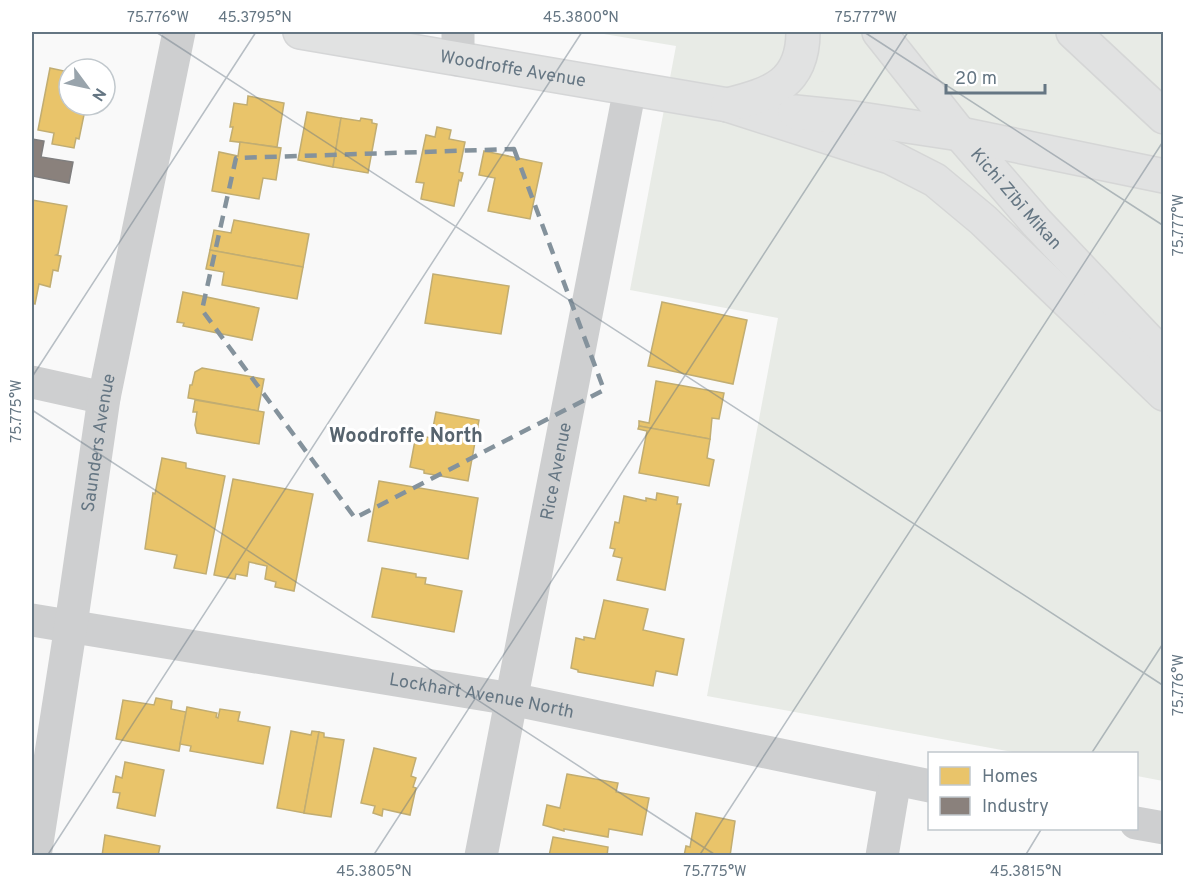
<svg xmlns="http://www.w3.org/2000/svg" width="1195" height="887" font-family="Overpass,sans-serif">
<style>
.green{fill:#e8ebe6}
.homes{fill:#e9c46a;stroke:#c1ad72;stroke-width:1.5}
.industry{fill:#8a817c;stroke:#7f7e7e;stroke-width:1.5}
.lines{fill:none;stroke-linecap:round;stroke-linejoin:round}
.secondary-casing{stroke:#d5d6d7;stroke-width:36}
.trunk-casing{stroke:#d5d6d6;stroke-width:36}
.minor{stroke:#cecfd0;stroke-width:33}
.secondary{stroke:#e1e2e2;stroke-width:33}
.trunk{stroke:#e1e2e2;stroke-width:33}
.marked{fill:none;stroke:#84929c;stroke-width:4.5;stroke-dasharray:12 8;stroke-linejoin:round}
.ticks{fill:none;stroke:#657683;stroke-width:1.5;stroke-opacity:0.45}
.labels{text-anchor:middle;stroke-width:6;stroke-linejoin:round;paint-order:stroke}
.street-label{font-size:18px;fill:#657683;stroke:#fff}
.neighbourhood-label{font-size:20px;font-weight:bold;fill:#57646e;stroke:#fff}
.neatline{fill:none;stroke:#657683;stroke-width:2}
.ticks-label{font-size:15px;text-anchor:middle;fill:#657683}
</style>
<rect width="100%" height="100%" fill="#f9f9f9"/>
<!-- green -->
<path class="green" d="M592,32H1163V781L1137,776L1136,754L1018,753L707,696L778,318L630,290L676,46Z"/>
<!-- homes -->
<g class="homes">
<path d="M50,68L69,72V105H86L79,139L76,138L74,148L52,144L54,133L38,130Z"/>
<path d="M248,96L284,103L277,147L230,141L233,127H230L234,103L247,105Z"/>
<path d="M307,112L341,118L333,167L298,160Z"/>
<path d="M341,118L360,121L361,118L372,120V123L377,124L368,173L333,167Z"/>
<path d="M437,127L451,130L449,139L465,142L459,172L463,173L461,181L459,180L454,206L421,199L424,183L416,182L426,135L435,137Z"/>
<path d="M240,142L281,148L276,180L263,178L259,199L212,191L219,152L238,156Z"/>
<path d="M484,151L542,163L530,219L488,211L495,178L479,175Z"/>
<path d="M32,200L67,206L58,254L56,255L61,256L58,271L53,270L50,287L39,284L35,304L32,303Z"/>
<path d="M234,220L309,234L303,267L210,250L214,230L231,233Z"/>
<path d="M210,250L303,267L297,299L222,285L224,272L206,269Z"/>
<path d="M433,274L509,286L501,334L425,323Z"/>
<path d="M183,292L259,308L252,340L183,326L184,323L177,322Z"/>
<path d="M662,302L747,320L733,384L648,366Z"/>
<path d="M202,368L264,379L258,411L188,398L190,385H192L195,372Z"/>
<path d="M656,381L724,393L719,419L712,418L710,439L639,426V421L649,423Z"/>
<path d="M195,400L264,412L259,444L197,433L195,425L197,412H193Z"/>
<path d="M436,412L479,420L468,481L424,473V470L410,467L416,435L431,438Z"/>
<path d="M639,426L710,439L707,458L714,460L709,486L639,473L647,431L638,429Z"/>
<path d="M162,458L186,463V468L225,476L206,574L174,568L177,555L145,549L153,493L155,494Z"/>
<path d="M233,479L313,494L294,591L275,587L276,582L265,579L267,566L249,562L247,576L236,574L235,579L214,575Z"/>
<path d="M379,481L478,498L468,559L368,541Z"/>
<path d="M657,493L678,497L677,504H681L665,590L617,580L622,558L613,556L615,549L610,548L615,522L619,523L624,496L646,501V498L656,500Z"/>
<path d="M382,568L416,574V577L426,578L425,584L462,591L454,632L372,617Z"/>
<path d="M604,600L648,609L643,630L684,639L677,675L656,671L653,686L578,672V670L571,668L576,638L584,640V637L595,639Z"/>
<path d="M156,698L172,701L171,709L186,712L179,751L116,739L123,700L154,705Z"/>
<path d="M187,707L217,713L216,717L218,718L220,709L240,712L238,721L270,727L263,764L190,751L191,746L180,744Z"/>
<path d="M291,731L311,735L312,731L319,732L304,813L277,808Z"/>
<path d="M319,732L324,733V737L344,740L331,817L304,813Z"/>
<path d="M374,748L416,758L411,776L416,778L413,787L416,788L410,815L383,809L382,816L373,813L375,806L361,803Z"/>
<path d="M125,762L164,770L155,816L117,808L120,793L113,792L116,776L122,778Z"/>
<path d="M567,774L618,783L616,792L649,798L642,835L609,829L608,837L564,829V831L543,825L547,805L560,808Z"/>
<path d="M696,813L735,821L730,856H684L686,846L690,847Z"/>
<path d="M105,835L160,846L158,856H102Z"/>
<path d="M553,837L608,847L607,856H549Z"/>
</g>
<!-- industry -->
<path class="industry" d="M32,139L44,141L41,157L73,162L69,183L32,176Z"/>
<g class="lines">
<defs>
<g id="secondary">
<path id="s4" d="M300,32L728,105"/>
</g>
<g id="trunk">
<path id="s5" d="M879,32L960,134L1037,223L1164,357"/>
<path d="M1073,32L1164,117"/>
<path d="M728,105L890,157L935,180L983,220L1164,394"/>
<path d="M728,105C771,94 803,84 803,32"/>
<path d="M795,112L854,118L960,134L1164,176"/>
</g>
</defs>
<!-- secondary casing -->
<use href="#secondary" class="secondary-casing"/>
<!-- trunk casing -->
<use href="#trunk" class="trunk-casing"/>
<!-- minor -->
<g class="minor">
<path d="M458,32V60"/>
<path d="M32,382L104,398"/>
<path id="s1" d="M32,620L511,699L930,786"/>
<path d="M1136,823L1164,828"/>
<path id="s2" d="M35,856L71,625L104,398L179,32"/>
<path id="s3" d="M481,856L630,88"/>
<path d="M882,856L895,779"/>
</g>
<!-- secondary -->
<use href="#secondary" class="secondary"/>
<!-- trunk -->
<use href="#trunk" class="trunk"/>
</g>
<!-- marked area -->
<path class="marked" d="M514,149L604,390L355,518L202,310L236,158Z"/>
<!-- ticks -->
<path class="ticks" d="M156,32L1164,686M864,32L1164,226M32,377L256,32M32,410L717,856M1091,754L1164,642M47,856L582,32M373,856L908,32M699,856L1164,140M1025,856L1042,828"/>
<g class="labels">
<!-- street labels -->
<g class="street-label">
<text dy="6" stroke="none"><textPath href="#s4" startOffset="216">Woodroffe Avenue</textPath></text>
<text dy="6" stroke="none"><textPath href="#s5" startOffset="216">Kichi Zībī Mīkan</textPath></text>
<text dy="6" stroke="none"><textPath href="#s2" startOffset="418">Saunders Avenue</textPath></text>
<text dy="6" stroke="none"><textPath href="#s3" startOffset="392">Rice Avenue</textPath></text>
<text dy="6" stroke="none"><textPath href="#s1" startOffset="456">Lockhart Avenue North</textPath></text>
</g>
<!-- neighbourhood labels -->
<g class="neighbourhood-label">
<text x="406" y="442">Woodroffe North</text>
</g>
</g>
<!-- border -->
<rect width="1195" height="887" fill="none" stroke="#ffffff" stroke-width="66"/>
<!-- legend -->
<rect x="928" y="752" width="210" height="78" fill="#ffffff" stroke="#c1c8cd" stroke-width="1.5"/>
<rect x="940" y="767" width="30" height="18" fill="#e9c46a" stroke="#c1c8cd" stroke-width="1.5"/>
<text x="982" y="782" font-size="18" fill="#657683">Homes</text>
<rect x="940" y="797" width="30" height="18" fill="#8a817c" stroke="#c1c8cd" stroke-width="1.5"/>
<text x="982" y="812" font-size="18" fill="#657683">Industry</text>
<!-- north arrow -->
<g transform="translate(87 87) rotate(123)"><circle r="28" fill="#ffffff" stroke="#c1c8cd" stroke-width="1.5"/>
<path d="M0-4.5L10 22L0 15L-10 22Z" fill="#99a4ac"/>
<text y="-9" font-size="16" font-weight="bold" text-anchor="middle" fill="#657683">N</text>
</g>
<!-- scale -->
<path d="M946 84v9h99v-9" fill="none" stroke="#657683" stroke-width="3"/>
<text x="955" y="84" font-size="18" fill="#657683" stroke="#ffffff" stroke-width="4.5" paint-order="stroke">20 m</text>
<rect x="33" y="33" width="1129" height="821" class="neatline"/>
<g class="ticks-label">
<text x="158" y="22">75.776°W</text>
<text x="255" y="22">45.3795°N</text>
<text x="581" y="22">45.3800°N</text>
<text x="866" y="22">75.777°W</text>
<text transform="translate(1178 225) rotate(-90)" y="5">75.777°W</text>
<text transform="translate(16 411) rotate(-90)" y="5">75.775°W</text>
<text transform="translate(1178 685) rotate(-90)" y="5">75.776°W</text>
<text x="374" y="876">45.3805°N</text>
<text x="715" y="876">75.775°W</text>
<text x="1026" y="876">45.3815°N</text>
</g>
</svg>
